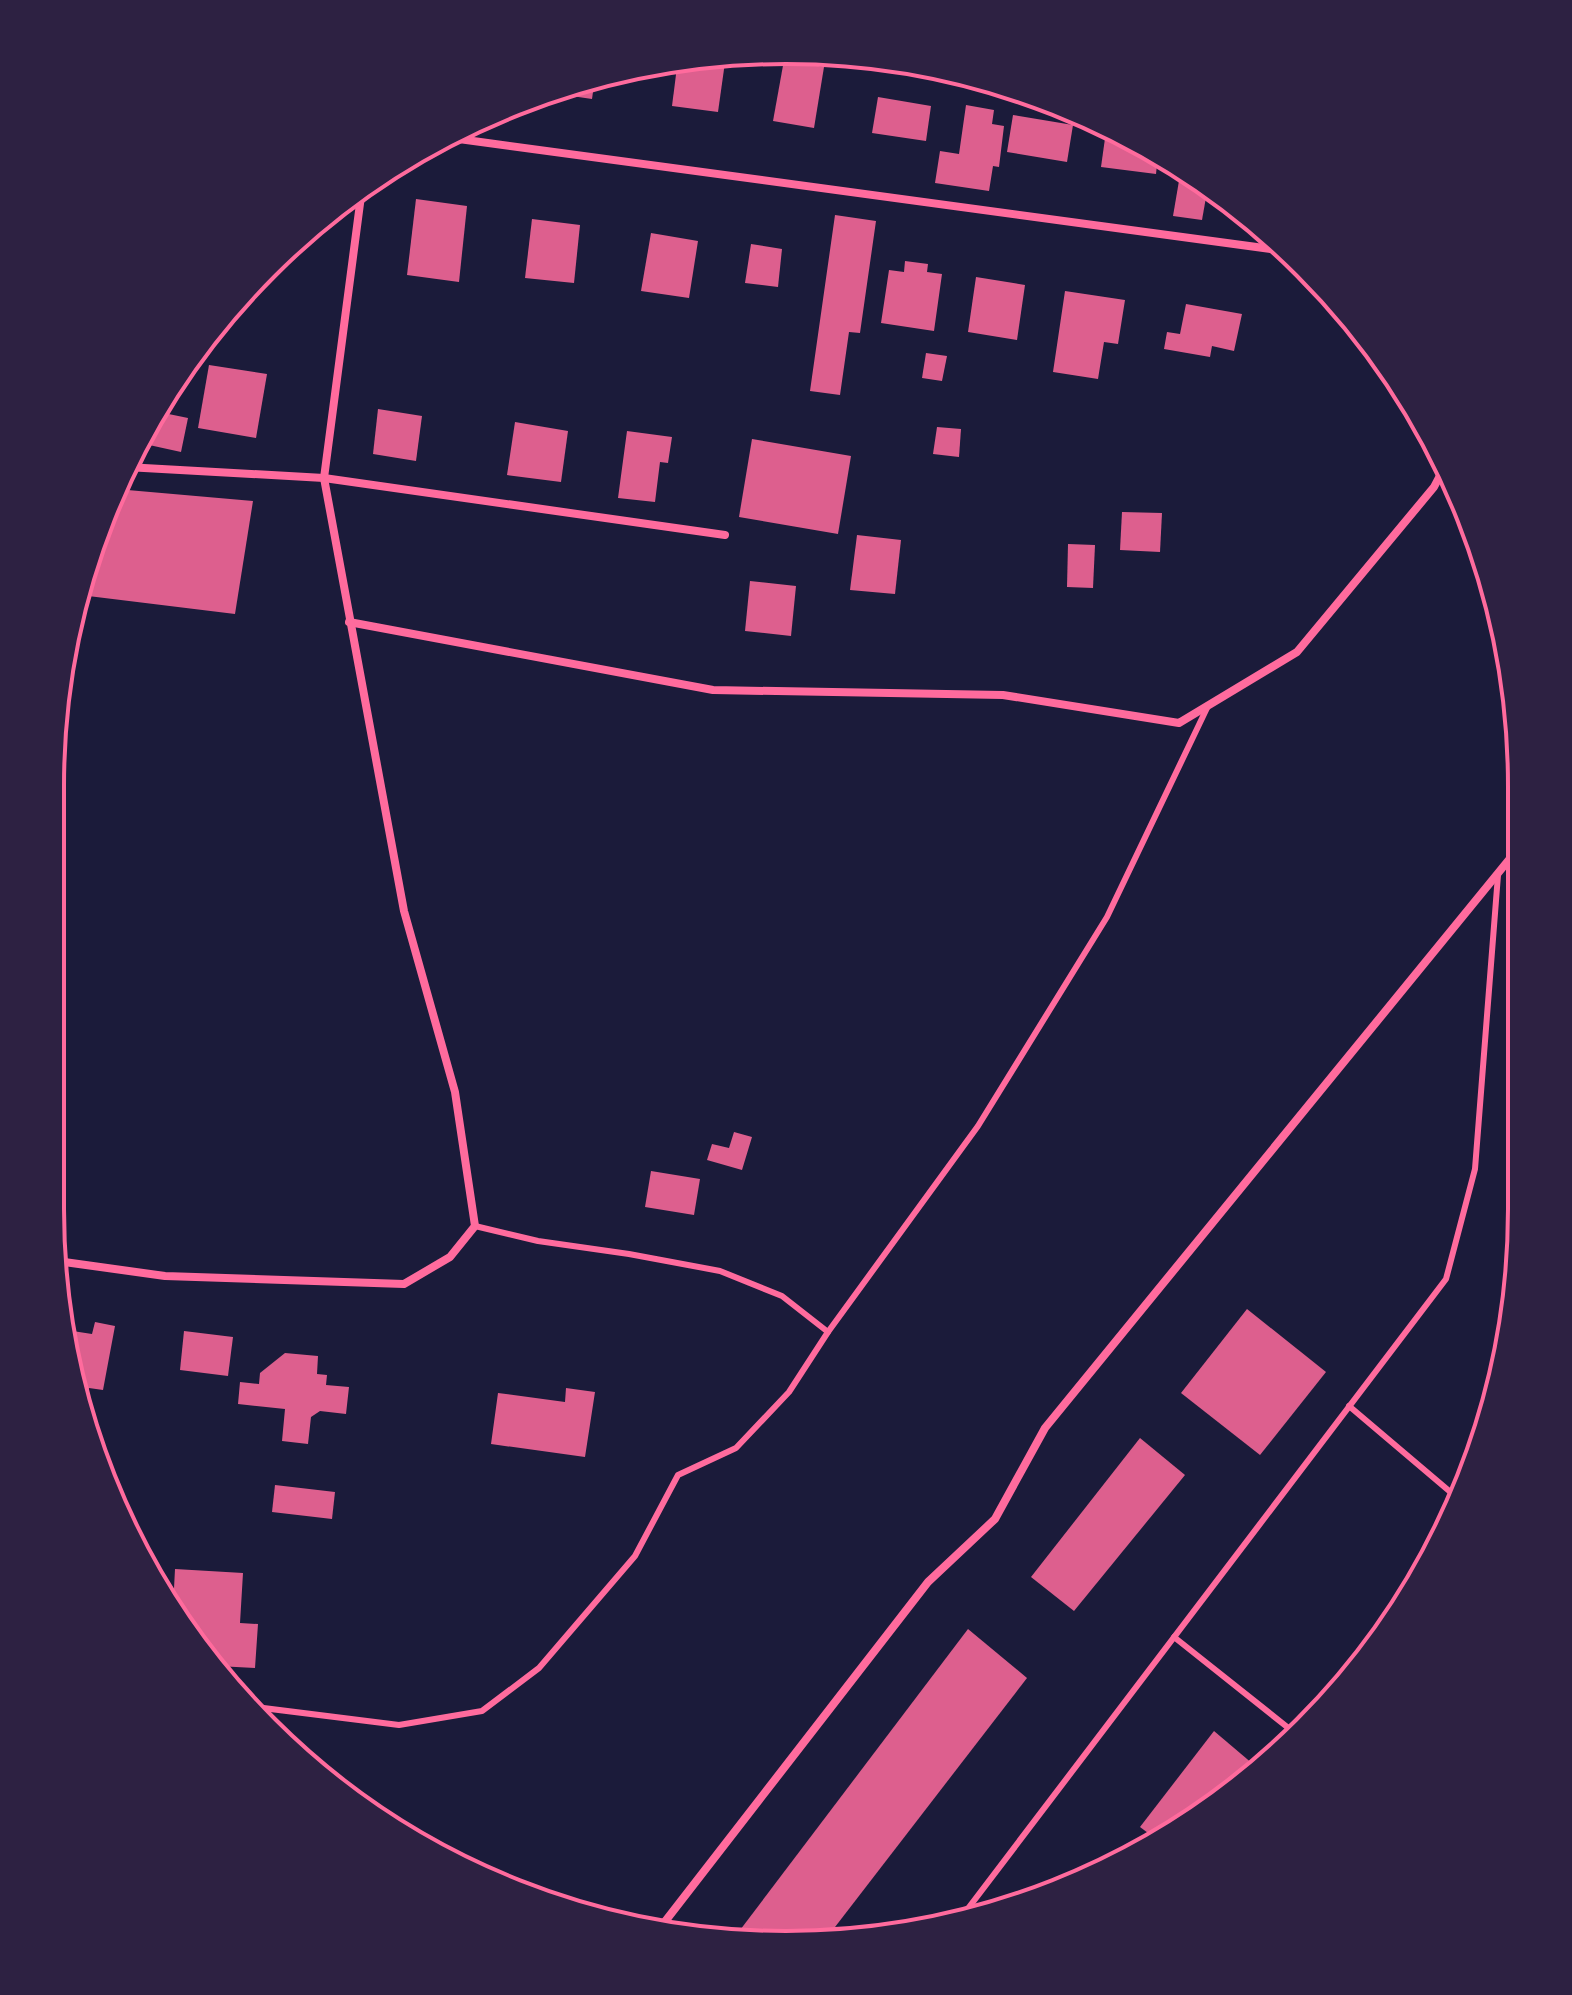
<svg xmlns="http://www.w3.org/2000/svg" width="1572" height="1995" font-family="Overpass,sans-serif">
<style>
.building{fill:#dd5f8e}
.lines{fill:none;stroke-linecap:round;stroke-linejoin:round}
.service{stroke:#ff6b9d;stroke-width:6}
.minor{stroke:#ff6b9d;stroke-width:8}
.rim{fill:none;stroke:#ff6b9d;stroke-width:4}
</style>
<rect width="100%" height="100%" fill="#1b1b3a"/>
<!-- building -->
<g class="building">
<path d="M726,55L718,112L672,106L678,59L690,56Z"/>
<path d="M784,60L824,67L814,128L773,121Z"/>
<path d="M595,78L592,99L544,92L550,89Z"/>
<path d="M878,97L931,106L926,141L872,133Z"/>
<path d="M966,105L994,110L992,124L1004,126L999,167L993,166L989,191L935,183L940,151L959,154Z"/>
<path d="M1013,115L1073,125L1067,162L1007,152Z"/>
<path d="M1107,124L1158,155L1156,174L1101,167Z"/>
<path d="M1181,169L1208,186L1202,220L1173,216Z"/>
<path d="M416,199L467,206L459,282L407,275Z"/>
<path d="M835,215L876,221L860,333L849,332L840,395L810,391Z"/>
<path d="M532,219L580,225L574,283L525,278Z"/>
<path d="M651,233L698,241L689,298L641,291Z"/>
<path d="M751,244L782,249L778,287L745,283Z"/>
<path d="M905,261L928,264L927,272L942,274L934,331L881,323L889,270L904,272Z"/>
<path d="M976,277L1025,285L1017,340L968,332Z"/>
<path d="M1065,291L1125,300L1118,344L1104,342L1098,379L1053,372Z"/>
<path d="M1186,304L1242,314L1234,351L1212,346L1210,357L1164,349L1167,332L1180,334Z"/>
<path d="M926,353L947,356L942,381L922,378Z"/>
<path d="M209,365L267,374L256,438L198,428Z"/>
<path d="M170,388L174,389L171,408L157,407Z"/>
<path d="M378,409L422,416L416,461L373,454Z"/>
<path d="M154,411L188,418L181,452L140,443L142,433Z"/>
<path d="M515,422L568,431L561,482L507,475Z"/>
<path d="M937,427L961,429L959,457L933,454Z"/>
<path d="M627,431L672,437L668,463L660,462L655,502L618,498Z"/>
<path d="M752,439L851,456L838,534L739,517Z"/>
<path d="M116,489L253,501L235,614L80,595L89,549Z"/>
<path d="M1122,512L1162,513L1160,552L1120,550Z"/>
<path d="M857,535L901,540L895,594L850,590Z"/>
<path d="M1068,544L1095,545L1093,588L1067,587Z"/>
<path d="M750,581L796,586L791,636L745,631Z"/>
<path d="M734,1132L752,1137L742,1170L707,1160L712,1144L729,1148Z"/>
<path d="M651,1171L700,1179L694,1215L645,1207Z"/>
<path d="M1247,1309L1326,1372L1260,1455L1181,1393Z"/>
<path d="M95,1322L115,1326L103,1390L89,1388L85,1407L78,1405L75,1399L66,1330L92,1334Z"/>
<path d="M184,1331L233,1337L228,1376L180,1370Z"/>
<path d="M285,1353L318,1356L317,1374L327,1375L326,1385L349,1387L346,1414L320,1411L311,1417L308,1444L282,1441L285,1409L238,1404L240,1382L259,1384L260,1373Z"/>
<path d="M566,1388L595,1392L585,1457L491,1444L498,1393L565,1402Z"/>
<path d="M1140,1438L1185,1475L1074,1611L1031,1577Z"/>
<path d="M275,1485L335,1492L332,1519L272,1512Z"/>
<path d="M175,1569L243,1573L240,1623L258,1624L255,1668L217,1666L173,1608Z"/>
<path d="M968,1629L1027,1678L825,1940L786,1945L734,1938Z"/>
<path d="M1214,1731L1260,1770L1160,1842L1140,1827Z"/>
</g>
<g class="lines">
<!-- service -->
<g class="service">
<path d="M475,1226L538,1241L629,1254L720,1271L782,1296L828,1332"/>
<path d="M1349,1406L1461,1501"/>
<path d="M1174,1637L1296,1734"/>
<path d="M247,1706L399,1725L482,1711L539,1668L635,1556L678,1475L736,1448L789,1392L828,1332L978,1126L1107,917L1207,708"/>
<path d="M957,1923L1446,1279L1475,1169L1498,875"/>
</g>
<!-- minor -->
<g class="minor">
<path d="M444,137L1286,251"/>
<path d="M126,467L324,478L725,535"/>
<path d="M349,622L713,690L1003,695L1179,723L1297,652L1434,487L1444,468"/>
<path d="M57,1261L165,1276L404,1284L450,1257L475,1226L455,1092L404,911L324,478L361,196"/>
<path d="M660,1928L928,1582L995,1519L1045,1428L1521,845"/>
</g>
</g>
<!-- crop -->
<path d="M0 0H1572V1995H0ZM786 64H786A722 722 0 0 1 1508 786V1209A722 722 0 0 1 786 1931H786A722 722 0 0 1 64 1209V786A722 722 0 0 1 786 64Z" fill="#2d2142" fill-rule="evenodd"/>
<path class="rim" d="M786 64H786A722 722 0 0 1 1508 786V1209A722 722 0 0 1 786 1931H786A722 722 0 0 1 64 1209V786A722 722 0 0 1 786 64Z"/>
</svg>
